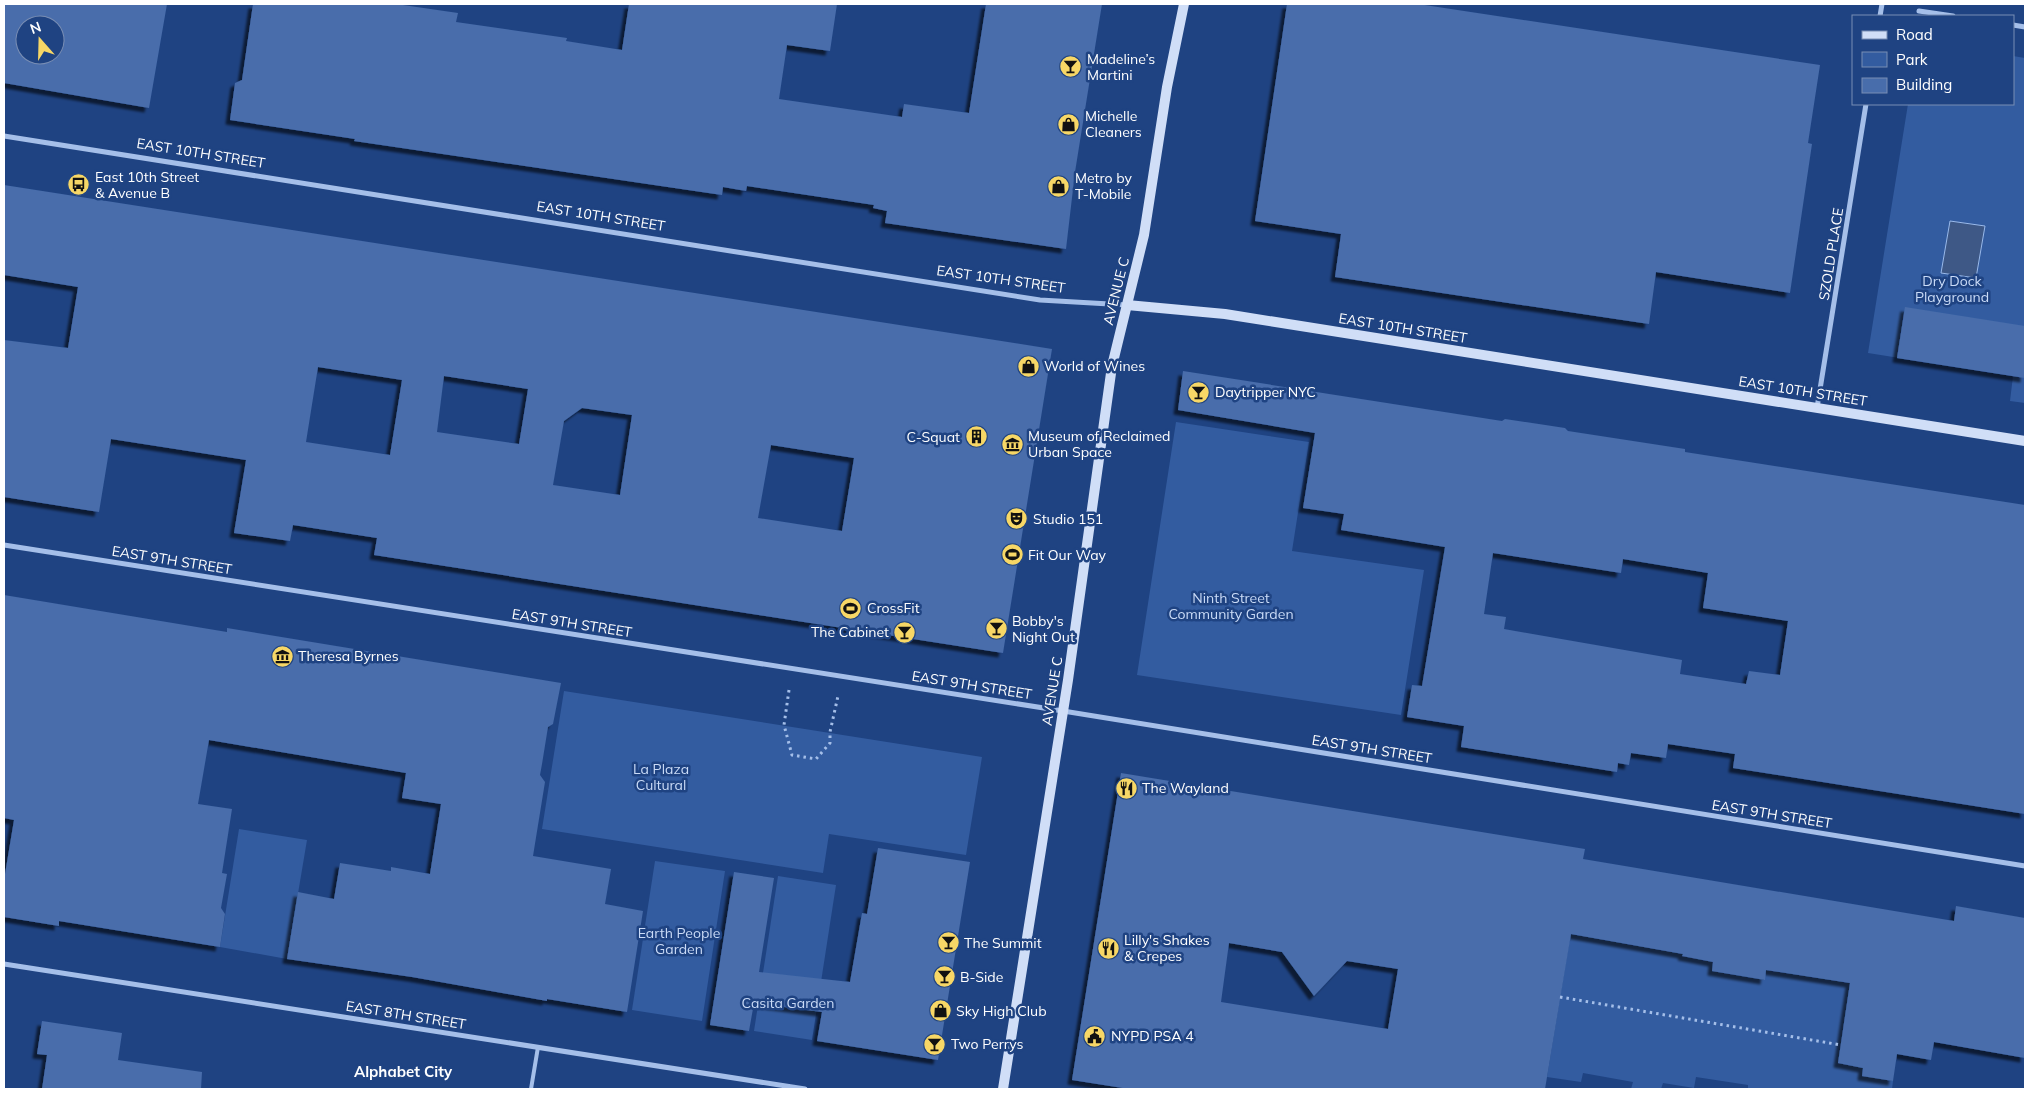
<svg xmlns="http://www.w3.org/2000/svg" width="2029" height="1093" font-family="Mulish,sans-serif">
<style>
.green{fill:#335ca0}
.water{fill:#3e5886;stroke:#99b9ea}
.building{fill:#486dab;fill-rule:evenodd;filter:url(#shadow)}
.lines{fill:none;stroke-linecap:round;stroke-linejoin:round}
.path{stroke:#a5bfe9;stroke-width:3;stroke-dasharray:2.5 4;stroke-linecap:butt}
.lane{stroke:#a5bfe9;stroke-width:4}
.street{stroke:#a5bfe9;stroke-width:5}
.secondary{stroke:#d0def7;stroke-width:10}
.labels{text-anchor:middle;stroke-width:5;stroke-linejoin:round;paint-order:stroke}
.poi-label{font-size:14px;fill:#fff;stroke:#1f4382;text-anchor:start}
.street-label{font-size:14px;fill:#fff;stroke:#1f4382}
.park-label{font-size:14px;fill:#cadbf7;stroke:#1f4382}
.neighbourhood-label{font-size:15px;font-weight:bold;fill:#fff;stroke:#1f4382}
</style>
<defs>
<filter id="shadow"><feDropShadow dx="-4.5" dy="4.5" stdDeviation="1" flood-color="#0009"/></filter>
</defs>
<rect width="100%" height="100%" fill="#1f4382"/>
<!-- green -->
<g class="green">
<path d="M2013,56L2025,58V403L2010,401L2013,376L1868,353L1908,104H2013Z"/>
<path d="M1176,422L1309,442L1292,551L1424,570L1401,715L1137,675Z"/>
<path d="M564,691L982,757L966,855L829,834L823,873L542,829Z"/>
<path d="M239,829L307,840L287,959L220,947Z"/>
<path d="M655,861L725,871L702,1021L632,1010Z"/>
<path d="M778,876L836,885L812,1040L754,1031Z"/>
<path d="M1572,925L1604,940L1653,948L1684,945L1682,956L1713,962L1712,971L1764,980L1766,970L1877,984L1843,1029L1838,1063L1863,1067L1862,1076L1893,1081L1892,1089H1748V1085L1696,1077L1694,1088L1663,1083L1661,1089H1631L1633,1082L1583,1073L1581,1082L1547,1077Z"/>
</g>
<!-- water -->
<path class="water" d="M1950,221L1985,226L1976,278L1941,273Z"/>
<!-- building -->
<g class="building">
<path d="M4,4H167L149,108L4,83ZM25,25H55V55H25Z"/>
<path d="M253,4H396L458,13L456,22L567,38L566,41L622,50L629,4H837L830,51L787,45L779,99L902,117L904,104L969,113L986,4H1102L1075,172L1066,249L885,223L887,211L873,208L874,205L747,186L746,191L723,187L722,195L354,141L355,139L230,120L235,83L242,80Z"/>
<path d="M1287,4H1418L1820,65L1808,143L1812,144L1790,293L1656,272L1649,324L1335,277L1341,234L1255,221Z"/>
<path d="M4,185L1052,349L1003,653L374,555L377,538L293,525L290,541L234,533L246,460L111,439L99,512L4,497V340L68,348L78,287L4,275ZM318,367L402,380L390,455L306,442ZM444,376L528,389L519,444L437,432ZM582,408L632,415L620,495L553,485L564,421ZM771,445L854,458L842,531L758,518Z"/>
<path d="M1905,307L2025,326V378L1897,358Z"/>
<path d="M1183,371L1502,421L1505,419L1565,428L1568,431L1685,449V452L2025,505V814L1733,768L1735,754L1668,744L1666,758L1631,753L1629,765L1618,763L1617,772L1461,747L1464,726L1407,717L1412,685L1422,686L1445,547L1341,530L1344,514L1303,508L1315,433L1178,410ZM1493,553L1621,573L1623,559L1708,573L1703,608L1788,621L1780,675L1749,671L1746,684L1680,674L1682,660L1504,629L1506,617L1484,614Z"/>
<path d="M4,595L227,632V628L561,683L553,724L548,727L542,764L540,775L545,782L533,856L611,869L605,904L643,911L627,1012L547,999V1001L412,977L287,959L298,892L334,899L340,863L391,871V867L430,874L441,804L402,798L406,773L209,740L198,804L232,809L222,873L227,874L221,908L225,914L220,947L59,921V926L4,917V880L14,820L4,818Z"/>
<path d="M1121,773L1585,849L1583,859L1954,921L1956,906L2025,918V1058L1934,1042L1931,1060L1897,1054L1893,1081L1862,1076L1863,1068L1838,1063L1850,983L1766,970L1765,980L1712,971L1713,962L1682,956L1683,954L1571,934L1545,1089H1129L1072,1080ZM1229,943L1282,952L1314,996L1347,961L1398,969L1388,1029L1221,1002Z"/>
<path d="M878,848L970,862L938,1060L817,1041L822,1012L754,1003L749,1031L710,1025L734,872L774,878L759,972L850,982L862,913L867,914Z"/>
<path d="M42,1021L122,1033L118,1060L202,1072L201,1089H42L47,1055L37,1054Z"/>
</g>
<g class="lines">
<!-- path -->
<g class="path">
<path d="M789,690L784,725L792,755L816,759L830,743V732L838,696"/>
<path d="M1560,997L1841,1045"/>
</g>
<!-- lane -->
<path class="lane" d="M531,1089L538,1047"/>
<!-- street -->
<g class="street">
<path d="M1919,11L1953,16"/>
<path d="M1880,16L1882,4"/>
<path d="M2013,25L2025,27"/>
<path d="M4,136L1040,300L1127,305"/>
<path d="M1817,408L1866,104"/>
<path d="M4,545L1063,711L2025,866"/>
<path d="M4,964L805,1089"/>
</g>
<!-- secondary -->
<g class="secondary">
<path d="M1127,305L1225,314L2025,441"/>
<path d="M1003,1089L1068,680L1112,366L1144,235L1167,87L1184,4"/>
</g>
</g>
<!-- icons -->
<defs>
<symbol id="bar-disc" viewBox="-11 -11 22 22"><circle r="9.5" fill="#f7d766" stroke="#1f4382"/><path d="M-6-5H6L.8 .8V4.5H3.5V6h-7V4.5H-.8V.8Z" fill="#111"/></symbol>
<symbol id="shop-disc" viewBox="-11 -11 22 22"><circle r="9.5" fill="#f7d766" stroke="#1f4382"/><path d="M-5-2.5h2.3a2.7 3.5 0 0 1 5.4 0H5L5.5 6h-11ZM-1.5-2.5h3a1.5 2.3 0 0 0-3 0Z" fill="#111"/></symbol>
<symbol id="bus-disc" viewBox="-11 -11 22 22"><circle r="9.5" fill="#f7d766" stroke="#1f4382"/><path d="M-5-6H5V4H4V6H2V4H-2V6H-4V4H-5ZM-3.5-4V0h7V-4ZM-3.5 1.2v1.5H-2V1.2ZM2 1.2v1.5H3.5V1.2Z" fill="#111"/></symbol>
<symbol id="building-disc" viewBox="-11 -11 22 22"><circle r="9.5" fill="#f7d766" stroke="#1f4382"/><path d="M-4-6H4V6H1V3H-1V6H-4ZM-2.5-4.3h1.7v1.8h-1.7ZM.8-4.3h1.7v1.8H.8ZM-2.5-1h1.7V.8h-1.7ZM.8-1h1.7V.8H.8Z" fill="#111"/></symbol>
<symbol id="museum-disc" viewBox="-11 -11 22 22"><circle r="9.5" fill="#f7d766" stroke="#1f4382"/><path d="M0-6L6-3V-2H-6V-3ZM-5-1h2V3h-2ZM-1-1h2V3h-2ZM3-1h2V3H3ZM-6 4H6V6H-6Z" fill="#111"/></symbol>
<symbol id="theatre-disc" viewBox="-11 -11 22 22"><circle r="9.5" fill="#f7d766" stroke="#1f4382"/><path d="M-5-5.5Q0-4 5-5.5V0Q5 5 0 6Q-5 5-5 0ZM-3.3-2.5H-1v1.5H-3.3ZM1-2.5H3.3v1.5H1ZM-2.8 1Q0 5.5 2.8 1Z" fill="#111"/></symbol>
<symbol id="stadium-disc" viewBox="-11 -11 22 22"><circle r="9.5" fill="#f7d766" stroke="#1f4382"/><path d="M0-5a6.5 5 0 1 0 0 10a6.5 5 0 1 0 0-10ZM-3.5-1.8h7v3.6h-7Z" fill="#111"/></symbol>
<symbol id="restaurant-disc" viewBox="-11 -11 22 22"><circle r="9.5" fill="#f7d766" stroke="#1f4382"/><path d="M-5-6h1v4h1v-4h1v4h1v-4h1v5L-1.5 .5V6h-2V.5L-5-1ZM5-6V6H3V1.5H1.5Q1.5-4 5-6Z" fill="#111"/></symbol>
<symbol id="civic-disc" viewBox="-11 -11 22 22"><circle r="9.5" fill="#f7d766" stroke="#1f4382"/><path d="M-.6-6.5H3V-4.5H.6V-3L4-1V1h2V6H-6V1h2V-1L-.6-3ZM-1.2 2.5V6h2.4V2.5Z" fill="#111"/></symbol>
</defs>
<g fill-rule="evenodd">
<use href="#bar-disc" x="1058" y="54" width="25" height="25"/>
<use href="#shop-disc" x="1056" y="112" width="25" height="25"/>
<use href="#bus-disc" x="66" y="172" width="25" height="25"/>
<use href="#shop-disc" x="1046" y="174" width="25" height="25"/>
<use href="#shop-disc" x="1016" y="354" width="25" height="25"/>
<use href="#bar-disc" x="1186" y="380" width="25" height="25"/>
<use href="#building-disc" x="964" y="424" width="25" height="25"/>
<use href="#museum-disc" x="1000" y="432" width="25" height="25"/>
<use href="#theatre-disc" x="1004" y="506" width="25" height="25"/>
<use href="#stadium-disc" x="1000" y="542" width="25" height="25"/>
<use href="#stadium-disc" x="838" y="596" width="25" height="25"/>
<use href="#bar-disc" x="984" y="616" width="25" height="25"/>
<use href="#bar-disc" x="892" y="620" width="25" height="25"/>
<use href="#museum-disc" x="270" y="644" width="25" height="25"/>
<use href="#restaurant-disc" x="1114" y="776" width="25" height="25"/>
<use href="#bar-disc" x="936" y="930" width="25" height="25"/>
<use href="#restaurant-disc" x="1096" y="936" width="25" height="25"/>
<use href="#bar-disc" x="932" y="964" width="25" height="25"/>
<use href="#shop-disc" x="928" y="998" width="25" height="25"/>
<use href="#civic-disc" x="1082" y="1024" width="25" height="25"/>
<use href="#bar-disc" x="922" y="1032" width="25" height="25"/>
</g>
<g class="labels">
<!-- poi labels -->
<g class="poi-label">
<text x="1087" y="64">Madeline’s<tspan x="1087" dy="16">Martini</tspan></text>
<text x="1085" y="121">Michelle<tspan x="1085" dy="16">Cleaners</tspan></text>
<text x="95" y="182">East 10th Street<tspan x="95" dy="16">&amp; Avenue B</tspan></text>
<text x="1075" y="183">Metro by<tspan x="1075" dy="16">T-Mobile</tspan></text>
<text x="1044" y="371">World of Wines</text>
<text x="1215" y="397">Daytripper NYC</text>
<text x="1028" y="441">Museum of Reclaimed<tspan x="1028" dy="16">Urban Space</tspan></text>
<text x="960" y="442" text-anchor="end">C-Squat</text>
<text x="1033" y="524">Studio 151</text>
<text x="1028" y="560">Fit Our Way</text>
<text x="867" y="613">CrossFit</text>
<text x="1012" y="626">Bobby's<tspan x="1012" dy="16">Night Out</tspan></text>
<text x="889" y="637" text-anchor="end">The Cabinet</text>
<text x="298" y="661">Theresa Byrnes</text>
<text x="1142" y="793">The Wayland</text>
<text x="1124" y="945">Lilly's Shakes<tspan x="1124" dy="16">&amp; Crepes</tspan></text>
<text x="964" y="948">The Summit</text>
<text x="960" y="982">B-Side</text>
<text x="956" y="1016">Sky High Club</text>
<text x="1111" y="1041">NYPD PSA 4</text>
<text x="951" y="1049">Two Perrys</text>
</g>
<!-- street labels -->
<g class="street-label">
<text transform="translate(201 153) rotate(9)" y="5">EAST 10TH STREET</text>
<text transform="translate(601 216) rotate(9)" y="5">EAST 10TH STREET</text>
<text transform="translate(1831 254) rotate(-81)" y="5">SZOLD PLACE</text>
<text transform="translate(1001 279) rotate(8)" y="5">EAST 10TH STREET</text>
<text transform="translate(1116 291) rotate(-76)" y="5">AVENUE C</text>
<text transform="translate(1403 328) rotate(9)" y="5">EAST 10TH STREET</text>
<text transform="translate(1803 391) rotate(9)" y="5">EAST 10TH STREET</text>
<text transform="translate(172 560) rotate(9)" y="5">EAST 9TH STREET</text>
<text transform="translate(572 623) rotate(9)" y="5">EAST 9TH STREET</text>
<text transform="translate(972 685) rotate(9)" y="5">EAST 9TH STREET</text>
<text transform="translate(1052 691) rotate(-81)" y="5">AVENUE C</text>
<text transform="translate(1372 749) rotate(9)" y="5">EAST 9TH STREET</text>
<text transform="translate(1772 814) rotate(9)" y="5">EAST 9TH STREET</text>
<text transform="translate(406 1015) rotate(9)" y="5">EAST 8TH STREET</text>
</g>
<!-- park labels -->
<g class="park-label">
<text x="1952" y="286">Dry Dock<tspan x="1952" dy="16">Playground</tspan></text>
<text x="1231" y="603">Ninth Street<tspan x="1231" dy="16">Community Garden</tspan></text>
<text x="661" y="774">La Plaza<tspan x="661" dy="16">Cultural</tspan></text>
<text x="679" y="938">Earth People<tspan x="679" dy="16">Garden</tspan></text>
<text x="788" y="1008">Casita Garden</text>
</g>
<!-- neighbourhood labels -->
<g class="neighbourhood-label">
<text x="403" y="1077">Alphabet City</text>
</g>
</g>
<!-- border -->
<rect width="2029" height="1093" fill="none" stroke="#ffffff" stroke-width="10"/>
<!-- legend -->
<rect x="1852" y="15" width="162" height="90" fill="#1f4382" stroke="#798eb4"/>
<rect x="1862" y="31" width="25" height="8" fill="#d0def7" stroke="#798eb4"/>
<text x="1896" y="40" font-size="15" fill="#ffffff">Road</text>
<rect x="1862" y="52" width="25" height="15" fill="#335ca0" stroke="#798eb4"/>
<text x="1896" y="65" font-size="15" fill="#ffffff">Park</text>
<rect x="1862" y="78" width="25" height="15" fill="#486dab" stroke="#798eb4"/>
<text x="1896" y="90" font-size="15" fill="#ffffff">Building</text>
<!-- north arrow -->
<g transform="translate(40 40) rotate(340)"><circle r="24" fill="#1f4382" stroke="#798eb4"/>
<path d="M0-4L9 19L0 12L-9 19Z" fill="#f7d766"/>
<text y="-8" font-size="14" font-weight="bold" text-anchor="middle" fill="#ffffff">N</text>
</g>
</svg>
